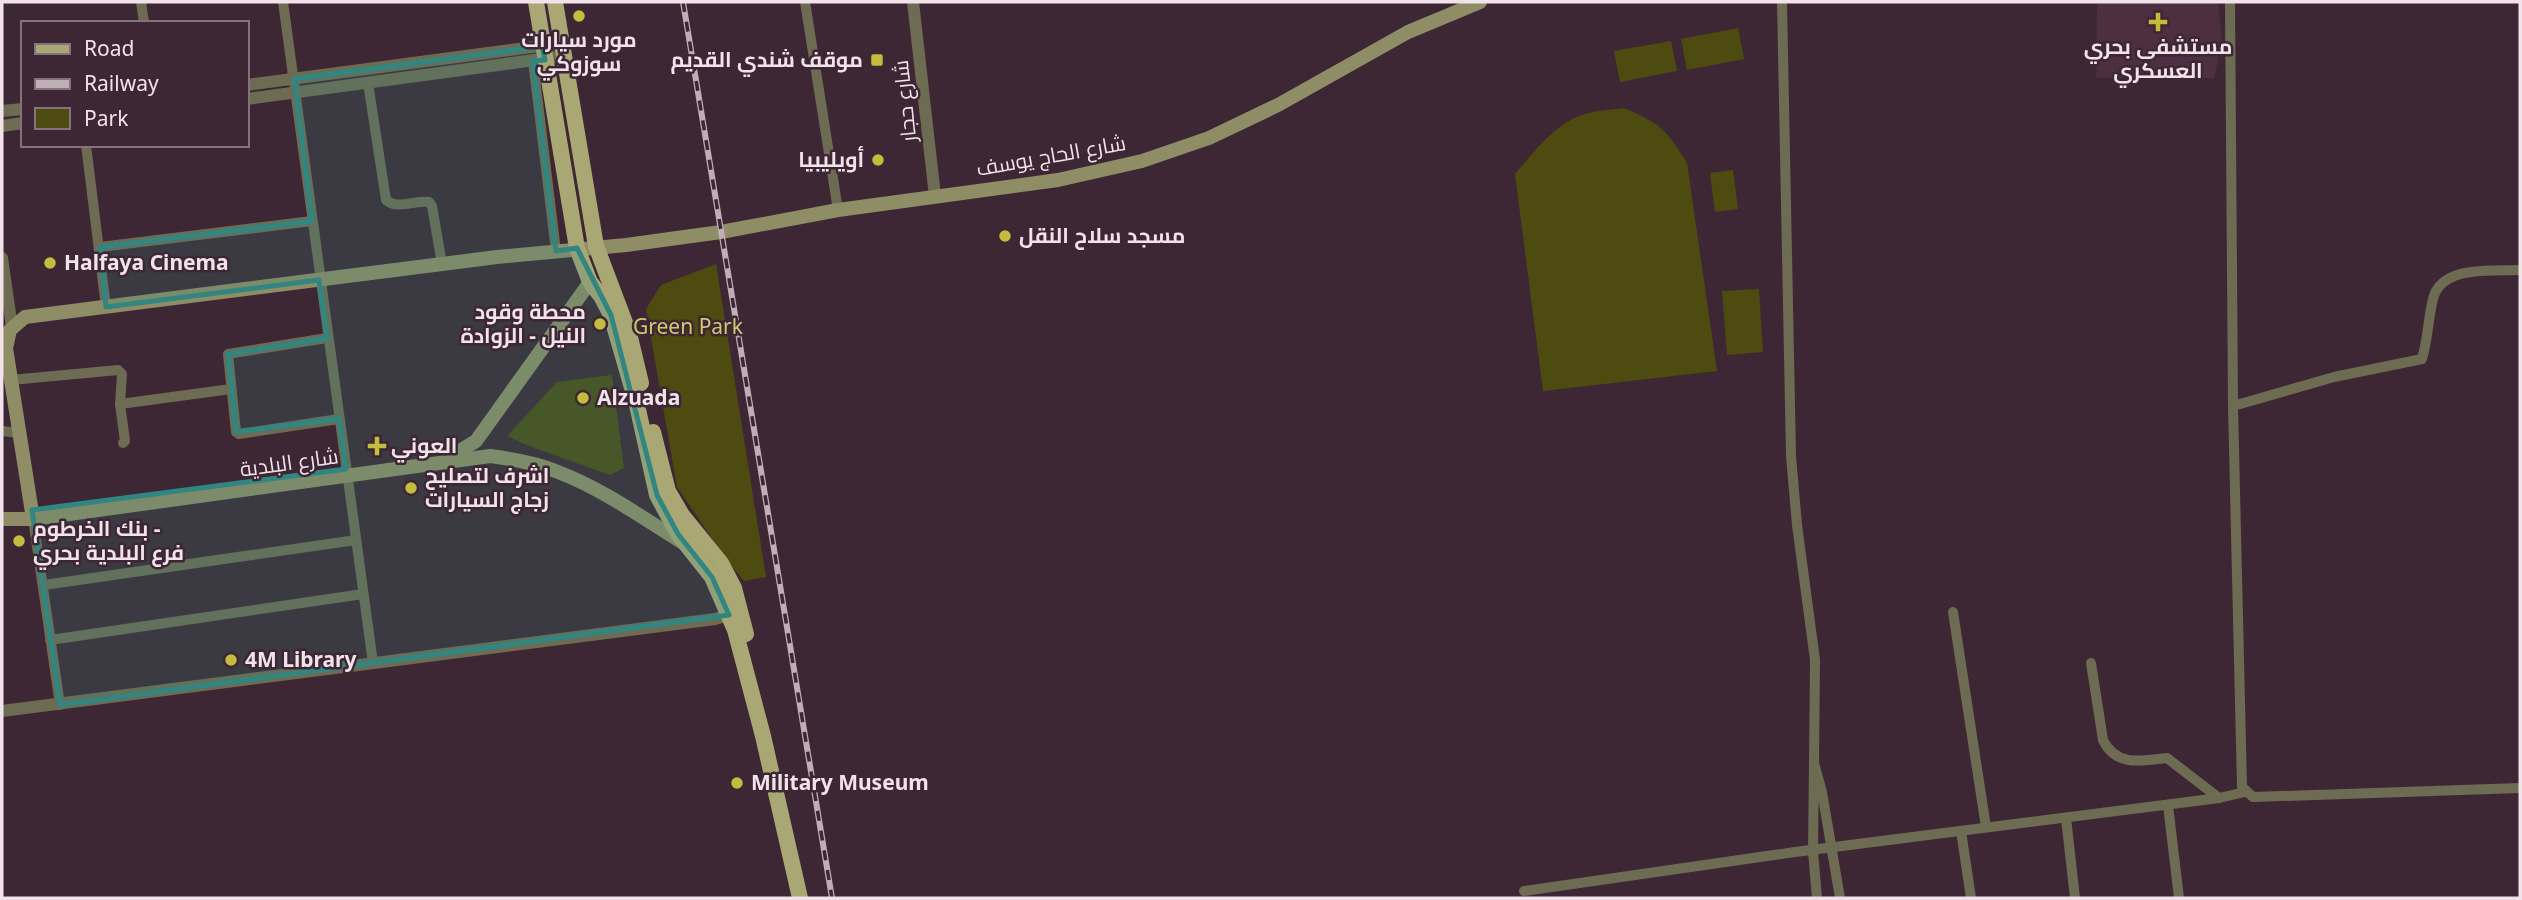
<svg xmlns="http://www.w3.org/2000/svg" width="2522" height="900" font-family="'Noto Sans',Cairo,sans-serif">
<style>
.built{fill:#4c2f40}
.green{fill:#4e4b11}
.lines{fill:none;stroke-linecap:round;stroke-linejoin:round}
.minor{stroke:#6d6c53;stroke-width:10}
.tertiary{stroke:#6d6c53;stroke-width:12}
.secondary{stroke:#8f8d65;stroke-width:14}
.primary{stroke:#a9a773;stroke-width:16}
.rail-casing{stroke:#c0aeb7;stroke-width:6}
.rail{stroke:#3e2734;stroke-width:3.5;stroke-dasharray:10;stroke-linecap:butt}
.marked{fill:#318681;fill-opacity:0.2;stroke:#318681;stroke-width:5;stroke-linejoin:round}
.poi-dot{fill:#c4bc3e;stroke:#3e2734;stroke-width:2.5}
.labels{text-anchor:middle;stroke-width:5;stroke-linejoin:round;paint-order:stroke}
.poi-label{font-size:21px;font-weight:bold;fill:#f2e2ea;stroke:#3e2734;text-anchor:start}
.street-label{font-size:21px;fill:#f2e2ea;stroke:#3e2734}
.park-label{font-size:21px;fill:#cfca70;stroke:#3e2734}
</style>
<rect width="100%" height="100%" fill="#3e2734"/>
<!-- built -->
<path class="built" d="M2097,2H2218L2222,42L2214,78H2096Z"/>
<!-- green -->
<g class="green">
<path d="M1738,28L1744,59L1687,70L1681,39Z"/>
<path d="M1671,41L1677,71L1620,82L1614,51Z"/>
<path d="M1624,108C1661,124 1665,128 1687,163L1717,371L1543,391L1515,174C1535,151 1555,123 1585,114C1597,110 1611,110 1624,108Z"/>
<path d="M1733,170L1738,209L1715,212L1710,173Z"/>
<path d="M716,264L766,577L744,581L726,559L677,487L646,309L661,285Z"/>
<path d="M1759,289L1763,352L1727,355L1722,291Z"/>
<path d="M612,375L624,468L610,475L529,446L507,436L557,382Z"/>
</g>
<g class="lines">
<!-- minor -->
<g class="minor">
<path d="M141,2L144,23"/>
<path d="M283,2L373,663"/>
<path d="M805,2L838,210"/>
<path d="M1782,2L1791,456L1797,525L1815,660L1814,763"/>
<path d="M2230,2L2233,406L2242,787L2253,797L2520,788"/>
<path d="M533,61L556,251"/>
<path d="M368,83L386,200C397,210 415,200 429,202L432,206L442,264"/>
<path d="M86,145L106,307"/>
<path d="M100,247L312,221"/>
<path d="M327,338L228,354L236,432L239,434L339,419"/>
<path d="M11,380L118,370L122,374L120,404L231,389"/>
<path d="M120,404L125,441L123,443"/>
<path d="M2233,406L2334,377L2422,359C2428,339 2428,319 2433,299C2441,265 2493,271 2520,270"/>
<path d="M2,431L19,433"/>
<path d="M33,519L60,705"/>
<path d="M44,585L356,540"/>
<path d="M1953,612L1986,827"/>
<path d="M50,640L363,594"/>
<path d="M2091,663L2103,740C2116,767 2142,761 2167,758L2219,798"/>
<path d="M2168,805L2179,898"/>
<path d="M2066,818L2075,898"/>
<path d="M1961,831L1971,898"/>
<path d="M1524,891L1795,852L2219,798L2245,792"/>
<path d="M1817,898L1813,851L1814,763L1822,792L1840,898"/>
</g>
<!-- tertiary -->
<g class="tertiary">
<path d="M913,2L935,196"/>
<path d="M247,85L562,43"/>
<path d="M247,99L564,56"/>
<path d="M2,111L23,109"/>
<path d="M2,126L23,123"/>
<path d="M2,258L12,327"/>
<path d="M2,711L715,619L729,615"/>
</g>
<!-- secondary -->
<g class="secondary">
<path d="M449,454L458,452L476,441L590,282"/>
<path d="M2,519H33L490,456C513,459 536,463 558,472C603,489 644,519 685,544"/>
<path d="M33,519L6,348L10,330L25,317L497,257L626,245L721,232L838,210L1058,180L1142,161L1209,138L1278,105L1408,32L1480,2"/>
</g>
<!-- primary -->
<g class="primary">
<path d="M536,2L577,248L590,282L601,296L611,315L637,405L657,495L678,534L712,577L735,630L763,736L800,898"/>
<path d="M555,2L596,246L629,333L641,383"/>
<path d="M653,432L668,491L682,515L721,563L734,588L746,634"/>
</g>
<defs>
<path id="rail" d="M683,2L832,898"/>
</defs>
<!-- rail casing -->
<use href="#rail" class="rail-casing"/>
<!-- rail -->
<use href="#rail" class="rail"/>
</g>
<!-- marked area -->
<path class="marked" d="M542,46L545,60L533,61L556,251L577,248L611,315L657,495L678,534L712,577L729,615L60,705L32,510L346,469L339,419L236,432L228,354L327,338L319,280L106,307L100,247L312,221L294,79Z"/>
<!-- markers -->
<g class="poi-dot">
<circle cx="579" cy="16" r="7"/>
<path d="M2154.5 11.5h7v7h7v7h-7v7h-7v-7h-7v-7h7z"/>
<rect x="870" y="53" width="14" height="14" rx="3.5"/>
<circle cx="878" cy="160" r="7"/>
<circle cx="1005" cy="236" r="7"/>
<circle cx="50" cy="263" r="7"/>
<circle cx="600" cy="324" r="7"/>
<circle cx="583" cy="398" r="7"/>
<path d="M373.5 435.5h7v7h7v7h-7v7h-7v-7h-7v-7h7z"/>
<circle cx="411" cy="488" r="7"/>
<circle cx="19" cy="541" r="7"/>
<circle cx="231" cy="660" r="7"/>
<circle cx="737" cy="783" r="7"/>
</g>
<g class="labels">
<!-- poi labels -->
<g class="poi-label">
<text x="579" y="47" text-anchor="middle">مورد سيارات<tspan x="579" dy="24">سوزوكي</tspan></text>
<text x="2158" y="54" text-anchor="middle">مستشفى بحري<tspan x="2158" dy="24">العسكري</tspan></text>
<text x="863" y="67" text-anchor="end">موقف شندي القديم</text>
<text x="864" y="167" text-anchor="end">أويليبيا</text>
<text x="1019" y="243">مسجد سلاح النقل</text>
<text x="64" y="270">Halfaya Cinema</text>
<text x="586" y="319" text-anchor="end">محطة وقود<tspan x="586" dy="24">النيل - الزوادة</tspan></text>
<text x="597" y="405">Alzuada</text>
<text x="391" y="453">العوني</text>
<text x="425" y="483">اشرف لتصليح<tspan x="425" dy="24">زجاج السيارات</tspan></text>
<text x="33" y="536">بنك الخرطوم -<tspan x="33" dy="24">فرع البلدية بحري</tspan></text>
<text x="245" y="667">4M Library</text>
<text x="751" y="790">Military Museum</text>
</g>
<!-- street labels -->
<g class="street-label">
<text transform="translate(905 101) rotate(-96)" y="7">شارع حجار</text>
<text transform="translate(1051 156) rotate(-10)" y="7">شارع الحاج يوسف</text>
<text transform="translate(289 463) rotate(-8)" y="7">شارع البلدية</text>
</g>
<!-- park labels -->
<g class="park-label">
<text x="688" y="334">Green Park</text>
</g>
</g>
<!-- border -->
<rect width="2522" height="900" fill="none" stroke="#f2e2ea" stroke-width="7"/>
<!-- legend -->
<rect x="21" y="21" width="228" height="126" fill="#3e2734" stroke="#86727d" stroke-width="2"/>
<rect x="35" y="44" width="35" height="10" fill="#a9a773" stroke="#86727d" stroke-width="2"/>
<text x="84" y="56" font-size="21" fill="#f2e2ea">Road</text>
<rect x="35" y="79" width="35" height="10" fill="#c0aeb7" stroke="#86727d" stroke-width="2"/>
<text x="84" y="91" font-size="21" fill="#f2e2ea">Railway</text>
<rect x="35" y="108" width="35" height="21" fill="#4e4b11" stroke="#86727d" stroke-width="2"/>
<text x="84" y="126" font-size="21" fill="#f2e2ea">Park</text>
</svg>
